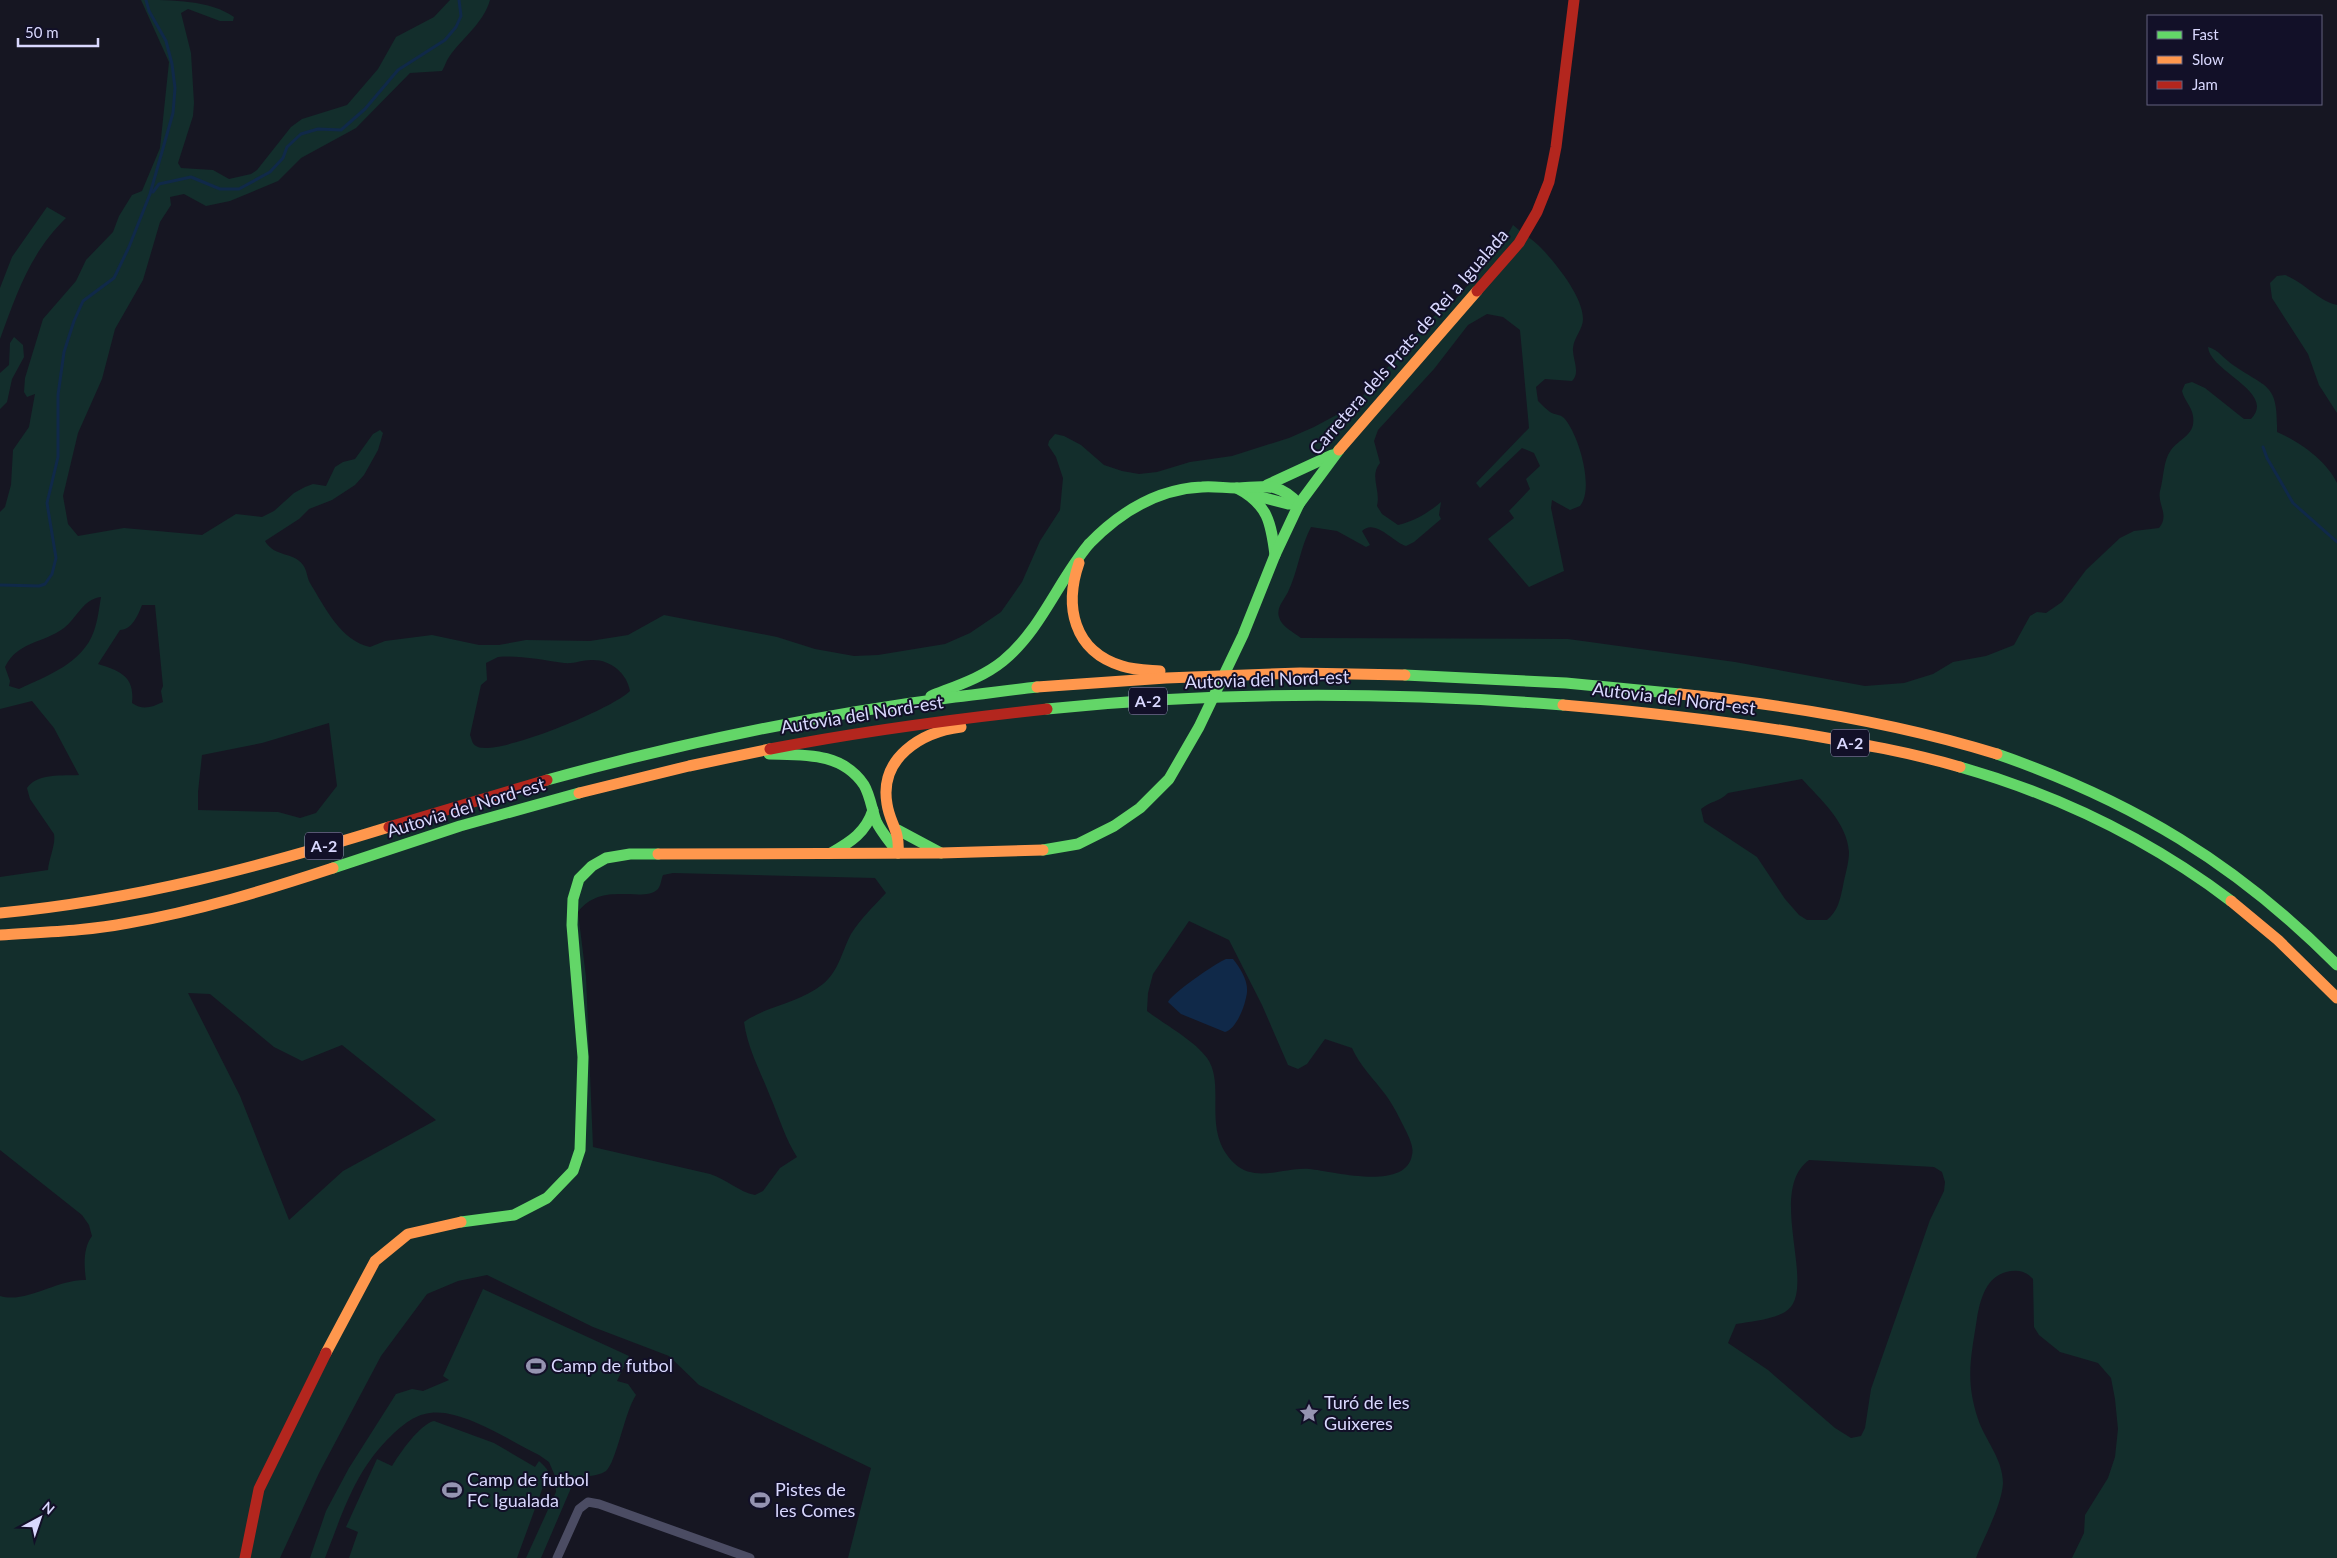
<svg xmlns="http://www.w3.org/2000/svg" width="2337" height="1558" font-family="Lato,sans-serif">
<style>
.green{fill:#132e2c;fill-rule:evenodd}
.water{fill:#102949}
.lines{fill:none;stroke-linecap:round;stroke-linejoin:round}
.stream{stroke:#102949;stroke-width:3}
.street{stroke:#4b4c63;stroke-width:9}
.fast{stroke:#63d668;stroke-width:11}
.slow{stroke:#ff974d;stroke-width:11}
.jam{stroke:#b3261e;stroke-width:11}
.labels{text-anchor:middle;stroke-width:4;stroke-linejoin:round;paint-order:stroke}
.shield{fill:#121028;stroke:#9d9cbe;stroke-width:1}
.shield-label{font-size:16px;font-weight:bold;fill:#d9d8fe}
.street-label{font-size:18px;fill:#d9d8fe;stroke:#121028}
.poi-label{font-size:18px;fill:#d9d8fe;stroke:#121028;text-anchor:start}
</style>
<rect width="100%" height="100%" fill="#161622"/>
<!-- green -->
<g class="green">
<path d="M141,0C172,0 210,0 234,17L233,21H220L188,9L181,13L191,53L194,103L193,116L178,163L181,168L213,170L229,179L251,174L257,170L291,127L302,119L347,105L378,69L396,37L434,17L450,0H490C483,24 463,37 449,57C446,61 445,66 442,71L410,73L356,128L301,158L278,181L230,201L206,206L184,194L170,197L171,205L160,222L143,280L115,329L102,379L78,433L63,496L68,524L78,536L124,528L202,535L236,514L262,517L274,511L294,493L305,487L313,484L326,486L335,467L343,462L355,459L373,434L380,430L383,433L378,450L364,475L355,485L332,500L309,509L299,519L265,541C275,558 293,551 303,565C307,570 307,578 310,583C324,606 341,641 370,647L385,641L432,635L479,645H499L526,640L590,641L628,635L664,615L777,637L815,649L854,656L878,655L945,644L970,633L1001,612L1022,582L1040,541L1060,510L1063,478L1056,457L1048,445L1049,441L1055,434L1064,436L1081,445L1104,465L1122,471L1139,474L1157,472L1190,462L1232,456L1289,438L1314,427L1355,405L1428,321L1454,301L1500,249L1513,225C1522,233 1534,240 1543,250C1557,265 1583,297 1583,319C1583,329 1574,337 1573,348C1572,359 1581,372 1572,381L1545,379L1536,387L1538,401C1542,405 1546,409 1550,412C1555,415 1560,414 1564,418C1578,433 1595,488 1580,506L1570,510L1552,500L1551,508L1564,571L1529,587L1488,539L1514,518L1509,511L1530,489L1526,479L1540,466L1534,453L1522,448L1480,488L1476,483L1529,428L1520,330L1503,317L1487,314L1468,325L1434,369L1378,430L1374,441L1380,463C1369,476 1381,490 1377,506L1382,514L1398,525C1415,521 1428,513 1441,502L1439,515L1441,519L1414,542L1406,546C1393,542 1375,518 1362,531L1370,545L1366,547L1337,531L1311,527C1300,548 1298,571 1288,592C1284,600 1276,608 1279,617C1281,626 1293,632 1301,638L1568,639L1735,662L1865,686L1904,683L1933,674L1953,662L1986,656L2014,645L2030,616L2037,612L2046,613L2062,602L2086,570L2120,538L2134,531L2159,528C2170,515 2157,504 2160,491C2164,477 2163,461 2171,450C2180,438 2196,435 2193,416C2192,407 2184,400 2182,391L2185,384L2192,382L2205,388L2244,419H2251C2277,392 2210,372 2208,347C2218,349 2225,360 2233,365C2268,389 2278,383 2277,432C2299,441 2327,461 2337,483V1558H2072L2084,1533L2085,1515L2108,1478L2115,1457L2118,1429L2115,1399L2111,1378L2098,1363L2060,1352L2039,1335L2034,1327L2033,1279C2025,1270 2015,1269 2003,1273C1985,1280 1980,1301 1977,1318C1971,1358 1965,1379 1978,1419C1985,1440 2003,1459 2003,1483C2002,1505 1984,1537 1976,1558H848L871,1468L699,1385L669,1356L593,1327L487,1275L458,1281L427,1294L381,1356L319,1473L280,1558H0V1296C26,1304 57,1279 86,1280C84,1266 83,1248 92,1236L89,1225L82,1215L0,1150V877L48,870C49,858 56,844 54,834L30,799L27,788C37,773 63,776 79,775L54,728L32,701L0,709V512L5,507L11,485L13,450L29,427L35,394L27,397L24,392L25,378L43,319L76,281L86,260L113,232L119,216L132,195L142,191L160,148L169,62ZM101,597C99,608 98,620 94,631C83,663 47,676 19,689L9,686L10,681L5,667C18,641 42,644 64,628C77,618 83,599 101,597ZM142,605H155L163,686L161,691L163,702C152,707 143,711 132,703C135,676 120,671 98,664L120,630C132,630 138,615 142,605ZM498,657C520,655 542,660 564,663C574,664 582,660 591,660C610,659 627,673 630,691C612,709 501,755 478,747C472,745 472,740 470,735L481,685L487,680L486,663ZM329,723L337,786L316,813L300,818L278,812L198,810V792L202,755L262,743ZM1802,779C1820,799 1847,822 1849,852C1849,863 1845,875 1843,886C1840,900 1838,911 1827,920H1807L1799,915L1785,899L1757,857L1704,822L1701,809C1710,801 1719,802 1728,793ZM673,873L875,878L886,893C874,906 861,918 851,934C842,951 839,971 823,984C798,1004 768,1005 744,1022C748,1050 760,1070 770,1096C779,1117 785,1138 797,1157L780,1168L763,1191L755,1195C739,1192 726,1179 710,1174L593,1147L586,977L578,912C602,880 644,904 658,889C661,885 661,880 663,875ZM1189,921L1229,940L1262,1005L1288,1065L1298,1069L1307,1064L1325,1039L1352,1048C1360,1066 1373,1078 1385,1094C1394,1106 1400,1119 1407,1133C1410,1140 1414,1148 1412,1155C1406,1192 1332,1171 1309,1169C1285,1167 1256,1183 1235,1164C1200,1131 1227,1086 1207,1058C1195,1041 1164,1024 1147,1011L1148,993L1153,974ZM188,993L210,994L274,1047L302,1061L342,1045L436,1120L343,1171L289,1220L240,1096ZM1809,1160L1934,1167L1942,1172L1945,1182L1944,1191L1930,1220L1871,1389L1865,1428L1861,1436L1851,1438L1835,1428L1768,1370L1728,1343L1736,1324C1752,1321 1770,1320 1785,1312C1820,1292 1765,1192 1809,1160Z"/>
<path d="M47,207L66,218C30,253 17,293 0,339V288L12,257Z"/>
<path d="M2285,275C2304,282 2317,300 2337,305V413L2319,385L2308,354L2272,298L2270,283L2277,276Z"/>
<path d="M14,337L23,345L24,357L12,379L7,402L0,409V373L9,365L10,343Z"/>
<path d="M483,1289L629,1356L617,1381L628,1384L636,1395C625,1411 616,1463 606,1471C595,1478 584,1474 574,1481L541,1558H526L556,1492L555,1476L549,1462L539,1455C511,1441 476,1418 445,1413C421,1410 408,1420 392,1435C355,1470 343,1512 325,1558H310L326,1511L349,1468L396,1394L412,1389L423,1391L449,1380L443,1376Z"/>
<path d="M434,1421L494,1443L535,1467L539,1461C548,1469 552,1474 548,1485L544,1484L517,1558H349L358,1532L346,1527L377,1459L392,1466C400,1453 420,1424 434,1421Z"/>
</g>
<!-- water -->
<path class="water" d="M1226,959H1233C1240,968 1248,980 1247,992C1246,1003 1237,1029 1225,1032L1181,1014L1168,1002C1170,995 1217,962 1226,959Z"/>
<g class="lines">
<!-- stream -->
<g class="stream">
<path d="M153,192L159,184L191,177L220,189H239L270,172L283,158L287,147L301,134L318,129L341,130L365,109L398,70L445,40L456,27L461,16L459,0"/>
<path d="M2263,447L2267,458L2293,503L2337,542"/>
<path d="M0,585L39,586L45,584L52,574L56,558L47,503L58,457V395L64,352L74,321L83,301L114,278L129,247L150,194L173,113L175,88L172,64L166,41L149,11L146,0"/>
</g>
<!-- street -->
<path class="street" d="M557,1558L579,1509L588,1502L599,1504L750,1558"/>
<!-- fast -->
<g class="fast">
<path d="M1267,485L1332,455"/>
<path d="M1237,488C1268,504 1271,523 1275,555"/>
<path d="M1253,495L1288,504H1299"/>
<path d="M1089,544C1120,512 1157,489 1202,487C1213,486 1225,488 1236,488C1265,487 1277,481 1299,504"/>
<path d="M1405,675L1566,683L1680,694"/>
<path d="M931,696C956,686 982,678 1003,661C1041,630 1058,581 1089,544"/>
<path d="M1047,709C1218,691 1392,692 1563,705"/>
<path d="M769,754C804,755 842,752 864,785C870,795 872,810 876,821C881,832 891,843 898,853"/>
<path d="M1997,754C2132,801 2236,863 2337,965"/>
<path d="M1960,767C2058,795 2149,839 2231,901"/>
<path d="M547,780C681,743 817,715 955,697C982,694 1010,690 1037,687"/>
<path d="M898,830L941,853"/>
<path d="M1043,850L1078,844L1114,826L1140,808L1169,779L1199,727L1243,635L1275,555L1299,504L1339,450"/>
<path d="M831,853C851,842 866,832 873,810"/>
<path d="M333,868L460,826L579,793"/>
<path d="M461,1222L514,1215L547,1198L573,1171L580,1150L583,1057L572,925L573,899L579,879L592,866L606,858L630,854H658"/>
</g>
<!-- slow -->
<g class="slow">
<path d="M1339,450L1477,291"/>
<path d="M1079,563C1064,606 1073,651 1122,666C1134,670 1147,670 1160,671"/>
<path d="M1037,687L1166,678L1300,673L1405,675"/>
<path d="M1680,694C1786,705 1894,722 1997,754"/>
<path d="M1563,705C1644,712 1724,721 1804,734C1856,743 1909,752 1960,767"/>
<path d="M579,793L689,766L770,749"/>
<path d="M898,853C900,830 890,824 887,804C879,758 921,732 961,727"/>
<path d="M658,854L941,853L1043,850"/>
<path d="M2231,901L2278,940L2337,998"/>
<path d="M0,913C136,900 259,867 389,827"/>
<path d="M0,935C43,932 86,931 128,923C198,911 266,890 333,868"/>
<path d="M326,1353L375,1261L408,1234L461,1222"/>
</g>
<!-- jam -->
<g class="jam">
<path d="M1477,291L1519,243L1537,212L1549,182L1556,147L1574,0"/>
<path d="M770,749C862,731 954,719 1047,709"/>
<path d="M389,827L547,780"/>
<path d="M245,1558L259,1489L326,1353"/>
</g>
</g>
<!-- icons -->
<defs>
<symbol id="stadium-bare" viewBox="-9 -9 18 18"><path d="M0-5a6.5 5 0 1 0 0 10a6.5 5 0 1 0 0-10ZM-3.5-1.8h7v3.6h-7Z" fill="#9594b1" stroke="#121028" stroke-width="2.5" paint-order="stroke"/></symbol>
<symbol id="sight-bare" viewBox="-9 -9 18 18"><path d="M0-6L1.8-2.2L6-1.7L2.9 1.2L3.7 5.4L0 3.3L-3.7 5.4L-2.9 1.2L-6-1.7L-1.8-2.2Z" fill="#9594b1" stroke="#121028" stroke-width="2.5" paint-order="stroke"/></symbol>
</defs>
<g fill-rule="evenodd">
<use href="#stadium-bare" x="522" y="1352" width="28" height="28"/>
<use href="#sight-bare" x="1295" y="1399" width="28" height="28"/>
<use href="#stadium-bare" x="438" y="1476" width="28" height="28"/>
<use href="#stadium-bare" x="746" y="1486" width="28" height="28"/>
</g>
<g class="labels">
<!-- shield labels -->
<g class="shield">
<rect x="1129" y="687.5" width="38" height="27" rx="4"/>
<rect x="1831" y="729.5" width="38" height="27" rx="4"/>
<rect x="305" y="832.5" width="38" height="27" rx="4"/>
</g>
<g class="shield-label">
<text x="1148" y="707">A-2</text>
<text x="1850" y="749">A-2</text>
<text x="324" y="852">A-2</text>
</g>
<!-- street labels -->
<g class="street-label">
<text transform="translate(1409 342) rotate(-49)" y="6">Carretera dels Prats de Rei a Igualada</text>
<text transform="translate(1267 680) rotate(-2)" y="6">Autovia del Nord-est</text>
<text transform="translate(1674 699) rotate(7)" y="6">Autovia del Nord-est</text>
<text transform="translate(862 715) rotate(-9)" y="6">Autovia del Nord-est</text>
<text transform="translate(466 808) rotate(-17)" y="6">Autovia del Nord-est</text>
</g>
<!-- poi labels -->
<g class="poi-label">
<text x="551" y="1372">Camp de futbol</text>
<text x="1324" y="1409">Turó de les<tspan x="1324" dy="21">Guixeres</tspan></text>
<text x="467" y="1486">Camp de futbol<tspan x="467" dy="21">FC Igualada</tspan></text>
<text x="775" y="1496">Pistes de<tspan x="775" dy="21">les Comes</tspan></text>
</g>
</g>
<!-- legend -->
<rect x="2147" y="15" width="175" height="90" fill="#121028" stroke="#62607e"/>
<rect x="2157" y="31" width="25" height="8" fill="#63d668" stroke="#62607e"/>
<text x="2192" y="40" font-size="15" fill="#d9d8fe">Fast</text>
<rect x="2157" y="56" width="25" height="8" fill="#ff974d" stroke="#62607e"/>
<text x="2192" y="65" font-size="15" fill="#d9d8fe">Slow</text>
<rect x="2157" y="81" width="25" height="8" fill="#b3261e" stroke="#62607e"/>
<text x="2192" y="90" font-size="15" fill="#d9d8fe">Jam</text>
<!-- north arrow -->
<g transform="translate(40 1518) rotate(40)" stroke="#121028" stroke-width="4" paint-order="stroke">
<path d="M0-4L9 19L0 12L-9 19Z" fill="#d9d8fe"/>
<text y="-8" font-size="14" font-weight="bold" text-anchor="middle" fill="#d9d8fe">N</text>
</g>
<!-- scale -->
<path d="M18 38v8h80v-8" fill="none" stroke="#d9d8fe" stroke-width="2.5"/>
<text x="25" y="38" font-size="15" fill="#d9d8fe" stroke="#121028" stroke-width="4" paint-order="stroke">50 m</text>
</svg>
